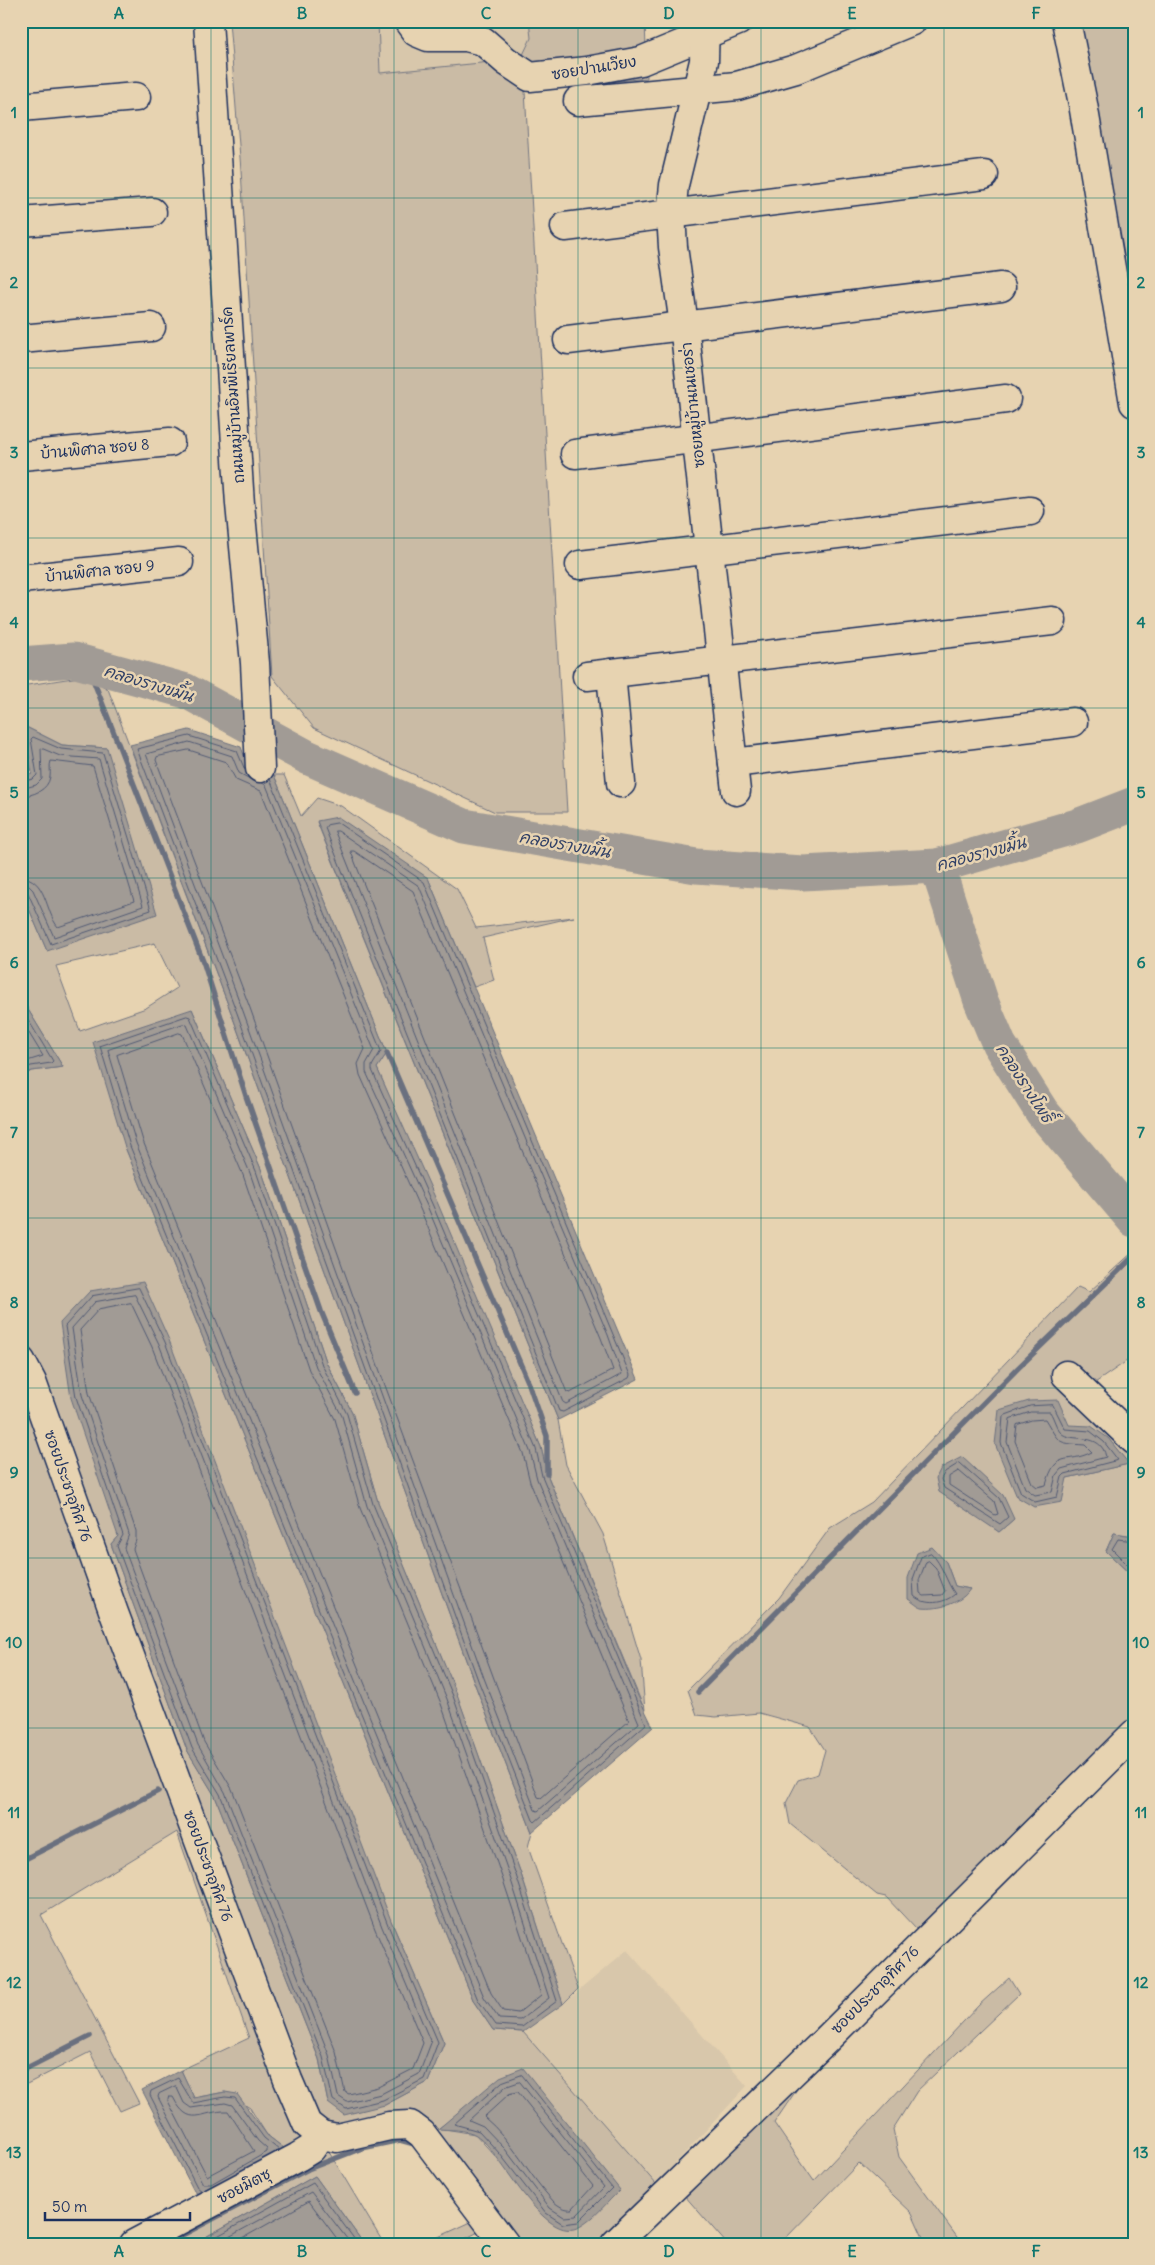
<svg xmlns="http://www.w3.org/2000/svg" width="1155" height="2265" font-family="Delius,'Playpen Sans Thai',sans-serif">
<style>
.built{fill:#d8c7ab}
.green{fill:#cabba5;stroke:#727582;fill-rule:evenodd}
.water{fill:#a19b95;stroke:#6b707f}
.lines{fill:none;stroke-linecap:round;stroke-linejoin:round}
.shore{stroke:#515a74;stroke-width:1}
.stream{stroke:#6b707f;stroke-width:5.5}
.river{stroke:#a19b95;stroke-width:35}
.minor-casing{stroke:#1b2f5e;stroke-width:31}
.minor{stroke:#e7d3b1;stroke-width:28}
.grid{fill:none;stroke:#0f766e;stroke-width:1;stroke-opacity:0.55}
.labels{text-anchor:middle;stroke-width:5;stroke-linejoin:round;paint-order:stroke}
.street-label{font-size:15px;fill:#1b2f5e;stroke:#e7d3b1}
.water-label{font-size:16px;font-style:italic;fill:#2f3f66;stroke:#e7d3b1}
.neatline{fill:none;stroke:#0f766e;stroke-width:2}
.grid-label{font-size:16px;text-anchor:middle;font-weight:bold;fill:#0f766e}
</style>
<rect width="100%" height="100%" fill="#e7d3b1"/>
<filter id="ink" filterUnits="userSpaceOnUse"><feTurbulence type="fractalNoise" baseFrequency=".02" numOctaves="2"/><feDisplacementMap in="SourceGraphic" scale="10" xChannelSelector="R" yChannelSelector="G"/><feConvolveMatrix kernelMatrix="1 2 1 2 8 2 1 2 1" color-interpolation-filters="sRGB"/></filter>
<g filter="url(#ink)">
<!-- built -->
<g class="built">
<path d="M378,21H529L531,38L522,59L380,74Z"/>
<path d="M627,1950L747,2086L656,2184L523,2032L563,2004Z"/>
</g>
<!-- green -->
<g class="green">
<path d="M229,21H378L380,73L521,59L531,38L529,21H645L647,78L525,91L567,812H495L314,728L272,676L241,170Z"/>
<path d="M1071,21H1134V374Z"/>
<path d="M86,676L108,689L232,1015L474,1682L532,1832L528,1847L578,1989L563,2004L521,1874L457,1695L378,1502L352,1412L327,1364L261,1169L192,1009L125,1147L474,2002L493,2030L523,2032L656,2184L633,2206L601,2244H518L434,2134L349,2130L319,2124L26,1342L21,1339V1076L32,1071L63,1067L21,998V890L47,951L107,748L62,745L24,726L32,774L21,778V686ZM155,943L177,988L146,1008L80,1031L56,966ZM118,1536L392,1923L444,2043L428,2082L385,2105L328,2103L319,2059L215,1796L187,1750L111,1544ZM523,2068L496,2157L475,2134L439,2128Z"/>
<path d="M274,775H284L301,816L317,798L341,806L457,889L476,928L574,917L483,938L494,980L474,987L428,878L317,822L558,1420L566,1465L603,1534L641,1660L645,1711L547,1474L541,1447L377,1068L387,1053Z"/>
<path d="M1134,1251V1356L1079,1394L1134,1452V1536L1114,1533L1106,1551L1134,1578V1720L916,1929L886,1897L877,1895L790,1824L786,1803L798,1780L818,1774L825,1750L810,1727L759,1713L716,1717L697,1715L688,1690L779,1598L830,1528L872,1502L1078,1287L1089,1292ZM1108,1438L1128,1464L1067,1478ZM972,1512L1014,1519L999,1532ZM946,1562L955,1586L970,1589L908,1599Z"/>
<path d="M21,1387L307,2136L290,2153L267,2135L250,2108L225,2092L194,2098L181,2070L249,2038L177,1832L41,1915L139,2103L120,2111L90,2052L21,2087Z"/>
<path d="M1009,1978L1019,1994L917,2091L893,2129L899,2157L962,2244H926L912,2213L859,2163L780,2244H727L684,2195L806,2076L774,2123L814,2181L979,2005Z"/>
<path d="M329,2152L384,2244H364L315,2176L193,2244H142L313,2155Z"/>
<path d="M471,2222L486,2228L455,2244H423Z"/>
</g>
<!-- water -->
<g class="water">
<path d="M24,726L62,745L107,748L157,914L47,951L21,890V778L32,774Z"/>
<path d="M189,730L241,747L248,766L274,775L387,1053L377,1068L438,1204L541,1447L547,1474L638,1696L653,1727L532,1832L474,1682L232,1015L130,745Z"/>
<path d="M338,817L428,878L638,1379L558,1420L317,821Z"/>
<path d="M21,998L63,1067L32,1071L21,1076Z"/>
<path d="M192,1009L261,1169L327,1364L352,1412L378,1502L457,1694L521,1874L563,2004L523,2032L493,2030L474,2002L125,1147L93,1042Z"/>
<path d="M143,1282L169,1340L392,1923L444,2043L428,2082L385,2105L344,2115L328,2103L319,2059L215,1796L187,1750L111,1544L118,1536L71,1398L60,1323L90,1291Z"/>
<path d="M1058,1400L1069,1425L1091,1426L1108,1438L1129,1464L1067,1478L1062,1502L1034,1507L1017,1497L995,1444L999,1410L1029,1401Z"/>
<path d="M962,1457L1003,1495L1014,1519L999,1532L939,1492L936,1478L941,1468Z"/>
<path d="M1114,1533L1134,1536V1578L1106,1551Z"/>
<path d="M932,1547L946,1562L955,1586L970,1589C962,1603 938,1610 922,1608C918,1607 913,1602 908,1599V1578L917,1553Z"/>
<path d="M523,2068L620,2190C608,2201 595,2218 581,2226C544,2249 502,2151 476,2135C467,2129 448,2130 438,2129L500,2077Z"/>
<path d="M181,2070L194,2098L225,2092L237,2094L267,2135L290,2153L204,2198L194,2191L142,2090Z"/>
<path d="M315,2176L364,2244H193Z"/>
</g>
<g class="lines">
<!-- shore -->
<g class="shore">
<path d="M189,750L226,762L236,780L261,791L365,1049L358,1064L360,1075L421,1211L523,1453L530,1482L629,1721L541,1798L538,1797L386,1388L250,1008L156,760L157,757Z"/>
<path d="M245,770L237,751L189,736L137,749L237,1013L478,1680L533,1820L535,1822L646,1724L542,1476L536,1449L433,1206L372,1070V1066L381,1051L270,779"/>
<path d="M250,779L239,773L232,756L189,742L146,754L243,1011L484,1678L535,1810L538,1811L639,1723L537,1479L530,1451L428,1208L366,1072V1064L374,1050L266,785L262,783"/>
<path d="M21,782L33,779L37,775L31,739L33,737L61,749L103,753L151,910L51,944L28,893L21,891"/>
<path d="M21,789L36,785L42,779L41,748L60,756L99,759L143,906L54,937L33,890L28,885L21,884"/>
<path d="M21,796C33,796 48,790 50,777C51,771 49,766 51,761L93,766L134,901L58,927C45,912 47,878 21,877"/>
<path d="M338,823L424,882L630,1375L629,1378L563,1412L559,1411L325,828L327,825Z"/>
<path d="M335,831H338L419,886L608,1335L622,1374L566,1404L563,1402Z"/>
<path d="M351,851H354L413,891L601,1338L613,1370L570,1393L567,1392Z"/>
<path d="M21,1008L53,1061L51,1063L31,1066L21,1071"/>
<path d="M187,1016L190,1017L256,1171L322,1365L347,1414L373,1504L453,1696L516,1875L557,2001L522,2027L496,2025L478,2000L130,1146L100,1046Z"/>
<path d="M21,1020L43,1056L21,1063"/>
<path d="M183,1024L187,1025L250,1173L316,1367L342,1416L367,1506L447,1699L510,1877L549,1998L520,2020L499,2019L484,1997L136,1143L108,1050Z"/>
<path d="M179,1033L182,1034L243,1175L309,1370L335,1419L360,1508L440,1701L503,1880L541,1995L518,2013L503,2011L491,1993L143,1141L117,1055Z"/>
<path d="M139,1288L165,1342L388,1925L438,2042L424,2079L383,2100L346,2109L333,2100L323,2057L220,1794L192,1748L117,1546L123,1535L76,1397L65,1326L92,1296Z"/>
<path d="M135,1295L159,1344L382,1927L431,2043L419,2074L381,2094L347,2102L338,2096L329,2055L225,1792L198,1745L124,1548L129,1534L82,1395L72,1328L95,1302Z"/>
<path d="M131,1303L152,1347L375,1929L423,2043L413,2069L378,2087L349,2094L345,2092L336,2052L232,1789L204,1742L133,1549L136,1540V1531L89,1393L80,1330L99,1309Z"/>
<path d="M1053,1405L1065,1429L1090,1431L1104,1442L1118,1460L1065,1474L1062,1477L1057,1497L1035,1502L1021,1493L1001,1443L1003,1416L1030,1406Z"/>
<path d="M1031,1412H1050C1054,1418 1056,1428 1061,1433C1071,1443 1101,1431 1106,1457L1061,1469L1056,1475L1052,1492L1035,1495L1025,1488L1007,1442L1010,1419Z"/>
<path d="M1032,1420L1045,1419C1060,1443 1055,1443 1085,1445L1092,1452C1066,1465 1056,1449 1046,1485L1037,1487L1032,1483L1015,1441L1017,1425Z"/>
<path d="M960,1463L999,1498L1008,1517L1000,1524L944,1488L941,1479L945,1472Z"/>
<path d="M959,1471L994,1501L998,1514L995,1515L949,1485V1477Z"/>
<path d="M1134,1541L1118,1539L1112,1549L1134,1571"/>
<path d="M931,1553C943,1565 946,1582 955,1594C944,1604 925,1606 914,1596L913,1579L921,1557Z"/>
<path d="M929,1561L936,1568L945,1591L942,1595L924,1596L920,1593L919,1580L926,1562Z"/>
<path d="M522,2075L612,2188L578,2222L563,2224L546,2213L500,2154L479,2131L454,2124L502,2082Z"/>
<path d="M520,2082L604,2187L576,2216L564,2217L550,2208L505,2149L483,2126L469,2120L505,2087Z"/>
<path d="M176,2086L184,2103L191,2108L225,2103L232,2105L258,2141L267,2149V2152L211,2184H203L158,2097L159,2094Z"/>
<path d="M518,2092L593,2186L572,2209C565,2210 559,2206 554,2202C529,2176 513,2141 484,2117L509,2094Z"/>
<path d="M169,2097H173C190,2130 201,2110 228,2111L254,2151L207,2176L168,2101Z"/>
<path d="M202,2191L197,2187L150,2095L151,2091L178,2078L193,2103L225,2097L235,2098L264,2138L279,2150"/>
<path d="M203,2244L313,2183L358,2244"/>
<path d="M216,2244L311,2192L351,2244"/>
<path d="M232,2244L309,2201L341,2244"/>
</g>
<!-- stream -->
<g class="stream">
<path d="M87,664L204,964L246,1096L321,1311L355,1393"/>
<path d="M387,1053L529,1384L547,1436V1474"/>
<path d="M698,1692L1018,1368L1134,1256"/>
<path d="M21,1861L158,1791"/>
<path d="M21,2071L90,2036"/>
<path d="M165,2244L308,2169L362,2148L400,2140L418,2145"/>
</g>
<!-- river -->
<g class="river">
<path d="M21,664L73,660L186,691L307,757L464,826L696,866L803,873L937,866L1077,826L1134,804"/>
<path d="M937,866L981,1001L999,1044L1042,1112L1134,1220"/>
</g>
<defs>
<g id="minor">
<path d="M208,21L240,504L255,663L260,768"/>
<path d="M408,21L416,32L428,37H466L483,41L506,61L530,77L587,71L641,61L738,21"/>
<path d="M705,21L704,61L674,185L671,214L673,247L684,325L736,791"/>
<path d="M1066,21L1083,104L1134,403"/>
<path d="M578,101L737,86L796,69L912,21"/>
<path d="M21,107L136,97"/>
<path d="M21,222L152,212"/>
<path d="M565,227L984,175"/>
<path d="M21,339L151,327"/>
<path d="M568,340L1001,287"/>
<path d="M575,454L1006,399"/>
<path d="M21,456L170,442"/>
<path d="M580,565L1030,511"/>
<path d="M21,579L179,562"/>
<path d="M611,673L621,783"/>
<path d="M587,676L1052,621"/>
<path d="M733,763L1073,722"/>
<path d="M21,1361L32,1382L114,1613L288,2080L307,2124L321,2135L337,2138L389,2126L410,2125L422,2134L505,2244"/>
<path d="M1066,1375L1134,1440"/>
<path d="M134,2244L298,2157L311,2149L321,2135"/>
<path d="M615,2244L825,2041L1134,1734"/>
</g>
</defs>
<!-- minor casing -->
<use href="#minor" class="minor-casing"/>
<!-- minor -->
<use href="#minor" class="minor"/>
</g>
</g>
<!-- grid -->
<path class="grid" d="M211,21V2244M394,21V2244M578,21V2244M761,21V2244M944,21V2244M21,198H1134M21,368H1134M21,538H1134M21,708H1134M21,878H1134M21,1048H1134M21,1218H1134M21,1388H1134M21,1558H1134M21,1728H1134M21,1898H1134M21,2068H1134"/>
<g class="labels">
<!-- street labels -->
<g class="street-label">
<text transform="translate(594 68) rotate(-9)" y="5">ซอยปานเวียง</text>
<text transform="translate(233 395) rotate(-94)" y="5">ถนนหมู่บ้านอิมพีเรียลพาร์ค</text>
<text transform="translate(693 405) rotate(-96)" y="5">ซอยหมู่บ้านเนเชอร่า</text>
<text transform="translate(95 449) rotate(-5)" y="5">บ้านพิศาล ซอย 8</text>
<text transform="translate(100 571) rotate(-6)" y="5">บ้านพิศาล ซอย 9</text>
<text transform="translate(68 1486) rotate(71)" y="5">ซอยประชาอุทิศ 76</text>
<text transform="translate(208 1866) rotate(70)" y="5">ซอยประชาอุทิศ 76</text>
<text transform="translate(875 1990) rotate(-45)" y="5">ซอยประชาอุทิศ 76</text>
<text transform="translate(244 2186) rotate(-28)" y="5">ซอยมิตซุ</text>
</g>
<!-- water labels -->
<g class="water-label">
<text transform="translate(149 683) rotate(17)" y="6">คลองรางขมิ้น</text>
<text transform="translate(565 844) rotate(10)" y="6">คลองรางขมิ้น</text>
<text transform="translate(981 853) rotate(-15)" y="6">คลองรางขมิ้น</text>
<text transform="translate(1025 1083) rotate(57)" y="6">คลองรางโพธิ์</text>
</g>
</g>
<!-- margin -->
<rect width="1155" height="2265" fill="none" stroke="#e7d3b1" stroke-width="55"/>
<!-- scale -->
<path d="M45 2212v8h145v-8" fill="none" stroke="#1b2f5e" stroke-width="2.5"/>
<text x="52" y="2212" font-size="15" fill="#1b2f5e" stroke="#e7d3b1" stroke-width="4" paint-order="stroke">50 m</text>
<rect x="28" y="28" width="1100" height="2210" class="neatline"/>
<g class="grid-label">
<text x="119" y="19">A</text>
<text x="302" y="19">B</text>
<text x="486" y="19">C</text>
<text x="669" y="19">D</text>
<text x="852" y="19">E</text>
<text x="1036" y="19">F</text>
<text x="14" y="118">1</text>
<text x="1141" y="118">1</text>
<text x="14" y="288">2</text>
<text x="1141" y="288">2</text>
<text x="14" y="458">3</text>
<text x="1141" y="458">3</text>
<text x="14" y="628">4</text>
<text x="1141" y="628">4</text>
<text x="14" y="798">5</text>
<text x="1141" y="798">5</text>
<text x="14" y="968">6</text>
<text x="1141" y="968">6</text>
<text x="14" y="1138">7</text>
<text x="1141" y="1138">7</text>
<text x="14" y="1308">8</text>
<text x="1141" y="1308">8</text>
<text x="14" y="1478">9</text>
<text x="1141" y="1478">9</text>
<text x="14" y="1648">10</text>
<text x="1141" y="1648">10</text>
<text x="14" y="1818">11</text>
<text x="1141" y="1818">11</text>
<text x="14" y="1988">12</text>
<text x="1141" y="1988">12</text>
<text x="14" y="2158">13</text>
<text x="1141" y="2158">13</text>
<text x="119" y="2257">A</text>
<text x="302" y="2257">B</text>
<text x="486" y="2257">C</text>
<text x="669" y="2257">D</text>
<text x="852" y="2257">E</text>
<text x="1036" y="2257">F</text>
</g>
</svg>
